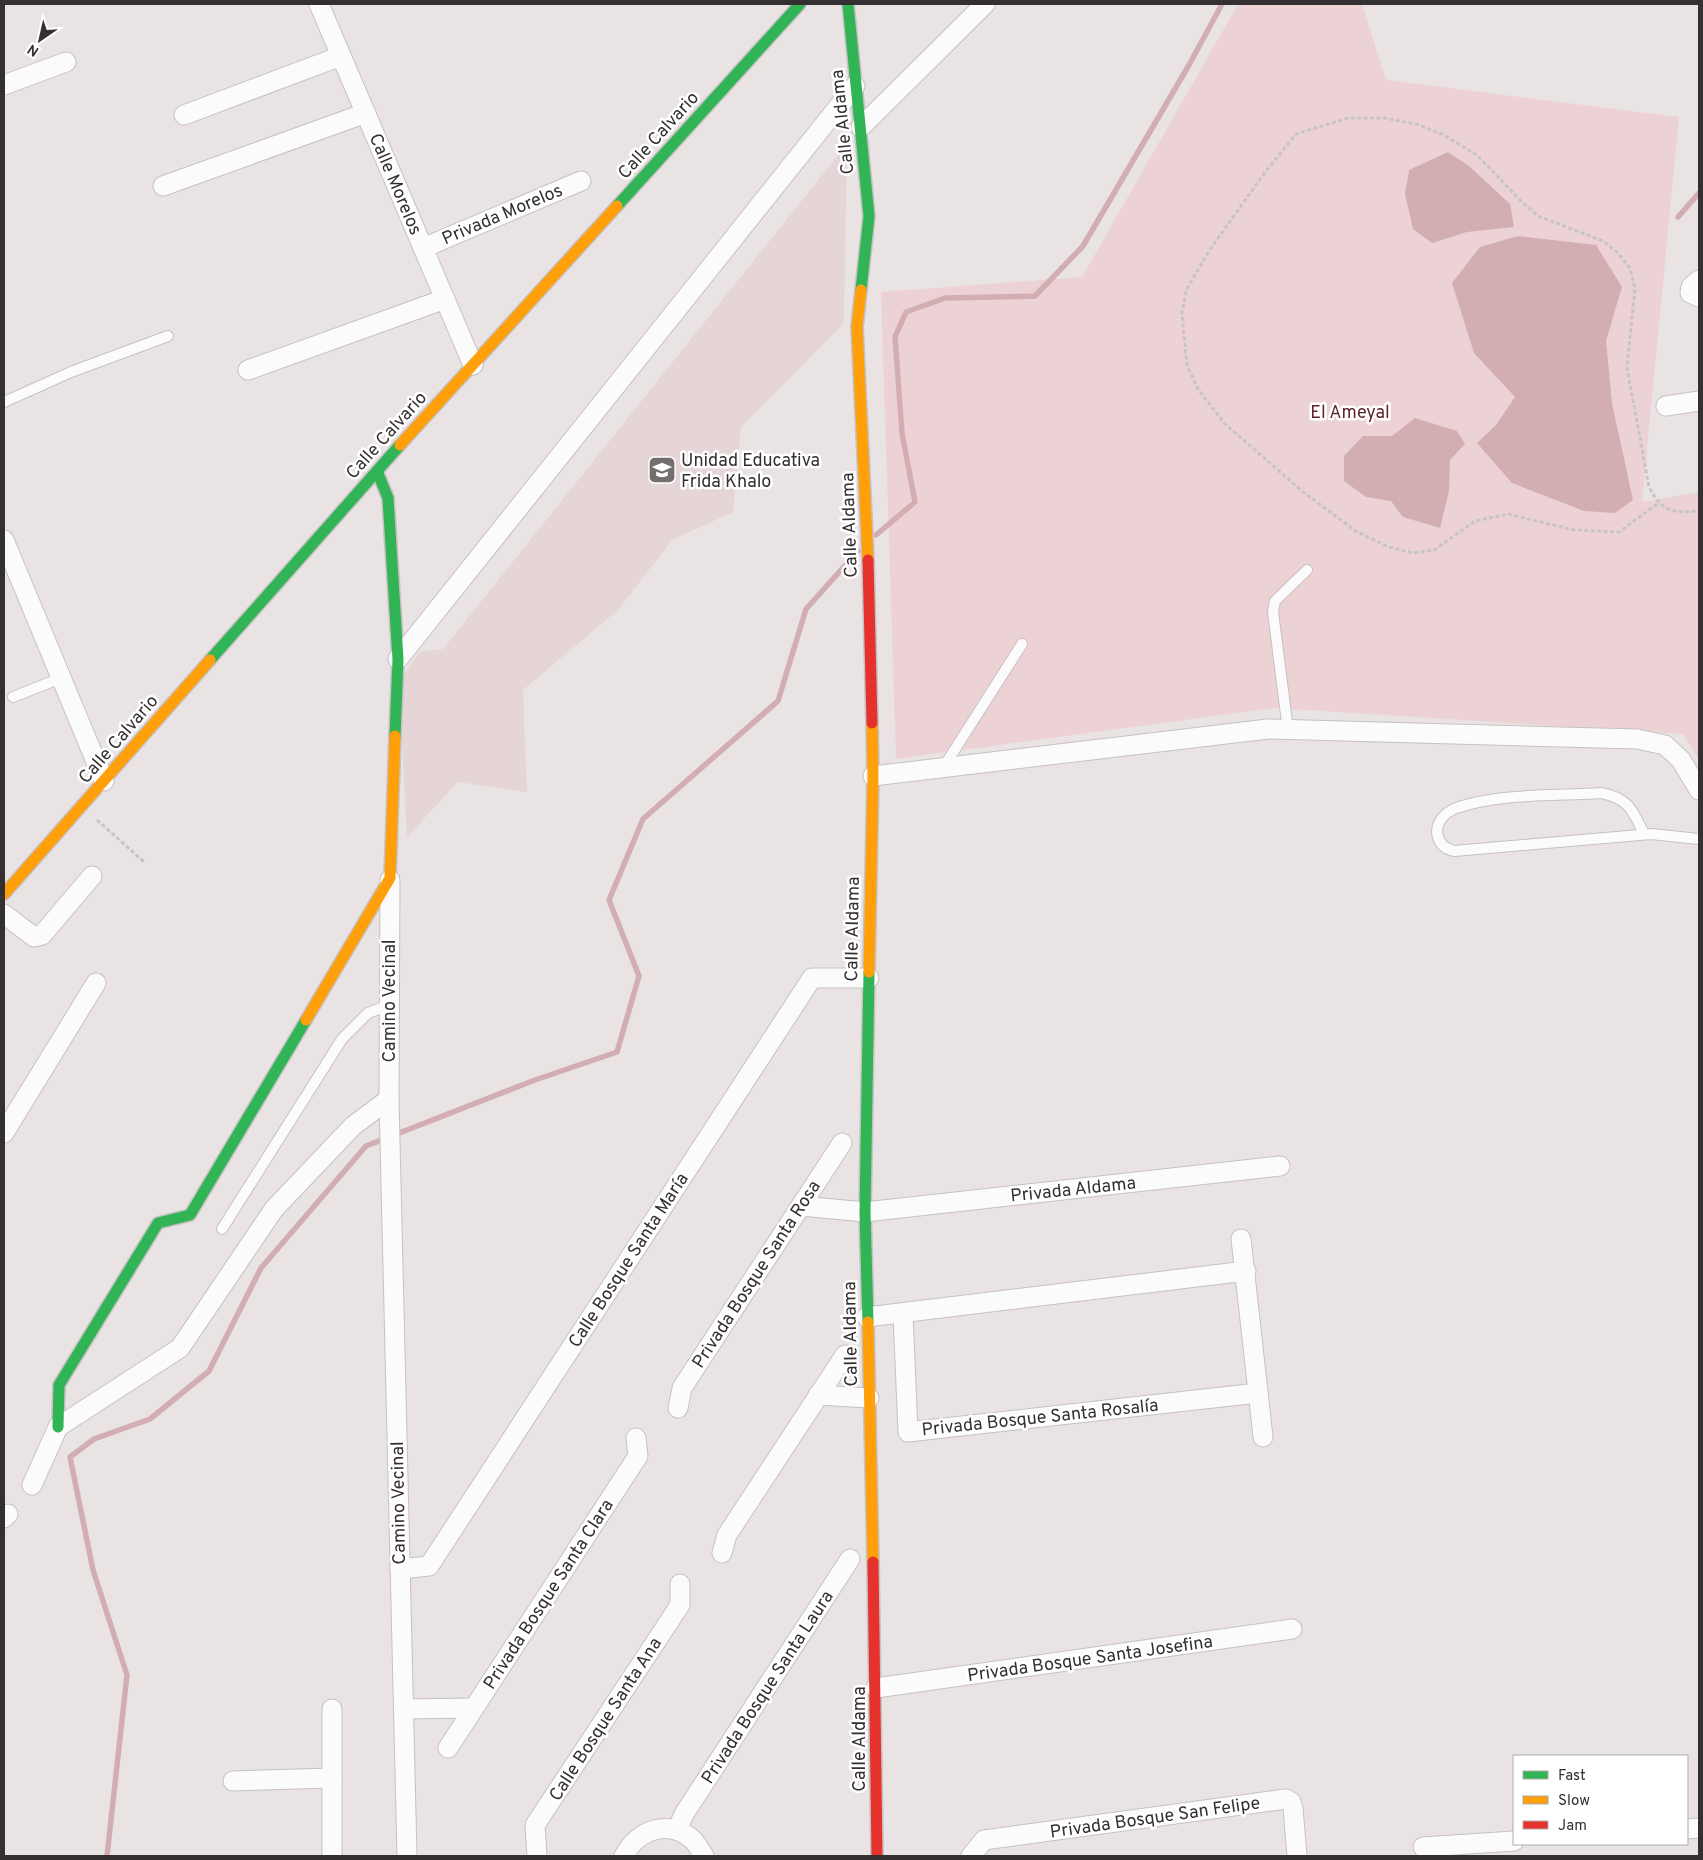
<svg xmlns="http://www.w3.org/2000/svg" width="1703" height="1860" font-family="Overpass,sans-serif">
<style>
.built{fill:#e5d5d7}
.green{fill:#edd2d5}
.water{fill:#d2aeb2}
.lines{fill:none;stroke-linecap:round;stroke-linejoin:round}
.stream{stroke:#d2aeb2;stroke-width:5.5}
.lane-casing{stroke:#c6c1c2;stroke-width:12}
.street-casing{stroke:#c6c1c2;stroke-width:21}
.fast-casing{stroke:#c6c1c2;stroke-width:14}
.slow-casing{stroke:#c6c1c2;stroke-width:14}
.jam-casing{stroke:#c6c1c2;stroke-width:14}
.path{stroke:#c7c4c5;stroke-width:3;stroke-dasharray:4 2.5;stroke-linecap:butt}
.lane{stroke:#fcfbfb;stroke-width:10}
.street{stroke:#fcfbfb;stroke-width:19}
.fast{stroke:#30b455;stroke-width:11}
.slow{stroke:#ff9f0a;stroke-width:11}
.jam{stroke:#e5322d;stroke-width:11}
.labels{text-anchor:middle;stroke-width:5;stroke-linejoin:round;paint-order:stroke}
.street-label{font-size:18px;fill:#342f30;stroke:#fff}
.park-label{font-size:18px;fill:#5e232d;stroke:#fff}
.poi-label{font-size:18px;fill:#342f30;stroke:#fff;text-anchor:start}
</style>
<rect width="100%" height="100%" fill="#eae3e4"/>
<!-- built -->
<path class="built" d="M847,144L844,323L741,427L733,512L672,540L618,610L523,690L527,792L458,782L407,837L399,681L420,652L443,649Z"/>
<!-- green -->
<path class="green" d="M1238,4H1362L1386,80L1679,117L1642,502L1699,492V761L1683,734L1274,708L896,759L881,292L1082,277Z"/>
<!-- water -->
<g class="water">
<path d="M1448,152L1469,166L1510,204L1514,227L1467,232L1432,243L1413,229L1405,194L1409,170Z"/>
<path d="M1518,236L1596,245L1622,287L1606,341L1612,403L1633,500L1615,513L1584,511L1512,483L1477,443L1496,425L1515,397L1474,353L1452,283L1480,247Z"/>
<path d="M1415,418L1457,431L1465,444L1450,460L1449,491L1440,528L1403,517L1391,501L1366,497L1344,481V456L1363,436H1392Z"/>
</g>
<g class="lines">
<!-- stream -->
<g class="stream">
<path d="M1678,217L1699,193"/>
<path d="M876,535L915,502L902,433L895,337L906,312L945,298L1035,296L1083,246L1189,65L1222,4"/>
<path d="M107,1856L127,1675L93,1570L70,1457L94,1439L150,1419L209,1371L261,1268L366,1146L535,1080L617,1052L639,976L609,900L643,819L778,701L806,609L858,551"/>
</g>
<defs>
<g id="lane">
<path d="M4,402L71,372L168,336"/>
<path d="M13,697L61,678"/>
<path d="M1288,730L1273,612L1275,601L1307,570"/>
<path d="M943,768L1022,644"/>
<path d="M1644,834C1633,811 1629,798 1601,793C1554,796 1501,793 1456,808C1444,813 1434,824 1438,837C1440,845 1446,849 1454,851L1651,834L1699,839"/>
<path d="M222,1229L342,1039L368,1013L389,1005"/>
</g>
<g id="street">
<path d="M319,4L473,365"/>
<path d="M4,85L66,62"/>
<path d="M184,115L341,56"/>
<path d="M861,127L985,4"/>
<path d="M163,186L366,113"/>
<path d="M423,248L581,181"/>
<path d="M1699,280L1691,287L1690,293L1699,297"/>
<path d="M248,370L445,299"/>
<path d="M1666,406L1699,401"/>
<path d="M4,540L104,781"/>
<path d="M398,659L855,86"/>
<path d="M873,776L1268,729L1637,739L1665,745L1681,760L1699,790"/>
<path d="M390,880L389,1099L407,1856"/>
<path d="M4,914L34,937L42,935L92,876"/>
<path d="M4,1133L96,983"/>
<path d="M801,1206L865,1212L1280,1166"/>
<path d="M1241,1239L1263,1437"/>
<path d="M903,1315L908,1432L1258,1393"/>
<path d="M867,1317L1246,1271"/>
<path d="M818,1395L869,1398"/>
<path d="M678,1408L682,1388L842,1143"/>
<path d="M32,1485L58,1427L180,1348L274,1209L353,1126L389,1099"/>
<path d="M4,1518L8,1514"/>
<path d="M722,1553L727,1535L845,1355"/>
<path d="M400,1569L429,1566L812,978H869"/>
<path d="M876,1688L1292,1629"/>
<path d="M332,1709V1856"/>
<path d="M404,1709L474,1708"/>
<path d="M448,1748L638,1456L636,1438"/>
<path d="M233,1781L332,1778"/>
<path d="M1687,1829L1699,1828"/>
<path d="M677,1830L684,1814L850,1559"/>
<path d="M1423,1847L1514,1841"/>
<path d="M537,1856L535,1825L680,1605V1584"/>
<path d="M624,1856C637,1830 669,1818 693,1840C697,1844 701,1851 704,1856"/>
<path d="M971,1856L984,1840L1286,1799L1291,1802L1293,1808L1297,1856"/>
</g>
<g id="fast">
<path d="M848,4L869,216L861,290"/>
<path d="M617,206L800,4"/>
<path d="M377,471L388,498L398,659L395,736"/>
<path d="M210,660L400,445"/>
<path d="M868,1322L865,1212L869,972"/>
<path d="M58,1427L59,1385L158,1223L190,1215L306,1020"/>
</g>
<g id="slow">
<path d="M861,290L857,327L868,560"/>
<path d="M400,445L617,206"/>
<path d="M4,894L210,660"/>
<path d="M869,972L873,776L872,723"/>
<path d="M306,1020L390,878L395,736"/>
<path d="M868,1322L873,1562"/>
</g>
<g id="jam">
<path d="M868,560L872,723"/>
<path d="M873,1562L877,1856"/>
</g>
</defs>
<!-- lane casing -->
<use href="#lane" class="lane-casing"/>
<!-- street casing -->
<use href="#street" class="street-casing"/>
<!-- fast casing -->
<use href="#fast" class="fast-casing"/>
<!-- slow casing -->
<use href="#slow" class="slow-casing"/>
<!-- jam casing -->
<use href="#jam" class="jam-casing"/>
<!-- path -->
<g class="path">
<path d="M1657,504L1619,532L1574,530L1508,514L1475,521L1434,550L1413,553L1389,547L1357,532L1302,491L1224,423L1198,389L1187,365L1182,314L1186,290L1209,251L1263,175L1296,134L1348,118H1384L1416,124L1444,135L1477,155L1522,202L1538,216L1603,241L1617,252L1630,268L1635,288L1627,368L1649,487C1662,512 1672,513 1699,511"/>
<path d="M97,820L144,862"/>
</g>
<!-- lane -->
<use href="#lane" class="lane"/>
<!-- street -->
<use href="#street" class="street"/>
<!-- fast -->
<use href="#fast" class="fast"/>
<!-- slow -->
<use href="#slow" class="slow"/>
<!-- jam -->
<use href="#jam" class="jam"/>
</g>
<!-- icons -->
<defs>
<symbol id="school-square" viewBox="-11 -11 22 22"><rect x="-9" y="-9" width="18" height="18" rx="4" fill="#746e6f" stroke="#fff"/><path d="M0-5L7-2L0 1L-7-2ZM-4 1L0 2.5L4 1V4Q0 6-4 4Z" fill="#fff"/></symbol>
</defs>
<g fill-rule="evenodd">
<use href="#school-square" x="646" y="454" width="32" height="32"/>
</g>
<g class="labels">
<!-- street labels -->
<g class="street-label">
<text transform="translate(842 122) rotate(-96)" y="6">Calle Aldama</text>
<text transform="translate(658 135) rotate(-48)" y="6">Calle Calvario</text>
<text transform="translate(396 184) rotate(67)" y="6">Calle Morelos</text>
<text transform="translate(502 214) rotate(-23)" y="6">Privada Morelos</text>
<text transform="translate(386 435) rotate(-48)" y="6">Calle Calvario</text>
<text transform="translate(849 525) rotate(-92)" y="6">Calle Aldama</text>
<text transform="translate(118 739) rotate(-49)" y="6">Calle Calvario</text>
<text transform="translate(852 929) rotate(-89)" y="6">Calle Aldama</text>
<text transform="translate(389 1001) rotate(-90)" y="6">Camino Vecinal</text>
<text transform="translate(1073 1189) rotate(-6)" y="6">Privada Aldama</text>
<text transform="translate(628 1260) rotate(-57)" y="6">Calle Bosque Santa María</text>
<text transform="translate(756 1274) rotate(-57)" y="6">Privada Bosque Santa Rosa</text>
<text transform="translate(850 1334) rotate(-91)" y="6">Calle Aldama</text>
<text transform="translate(1040 1417) rotate(-6)" y="6">Privada Bosque Santa Rosalía</text>
<text transform="translate(398 1503) rotate(-91)" y="6">Camino Vecinal</text>
<text transform="translate(548 1594) rotate(-57)" y="6">Privada Bosque Santa Clara</text>
<text transform="translate(1090 1658) rotate(-8)" y="6">Privada Bosque Santa Josefina</text>
<text transform="translate(767 1687) rotate(-57)" y="6">Privada Bosque Santa Laura</text>
<text transform="translate(605 1719) rotate(-57)" y="6">Calle Bosque Santa Ana</text>
<text transform="translate(859 1739) rotate(-90)" y="6">Calle Aldama</text>
<text transform="translate(1155 1817) rotate(-8)" y="6">Privada Bosque San Felipe</text>
</g>
<!-- park labels -->
<g class="park-label">
<text x="1350" y="418">El Ameyal</text>
</g>
<!-- poi labels -->
<g class="poi-label">
<text x="681" y="466">Unidad Educativa<tspan x="681" dy="21">Frida Khalo</tspan></text>
</g>
</g>
<!-- border -->
<rect width="1703" height="1860" fill="none" stroke="#342f30" stroke-width="10"/>
<!-- legend -->
<rect x="1513" y="1755" width="175" height="90" fill="#ffffff" stroke="#aeacac"/>
<rect x="1523" y="1771" width="25" height="8" fill="#30b455" stroke="#aeacac"/>
<text x="1558" y="1780" font-size="15" fill="#342f30">Fast</text>
<rect x="1523" y="1796" width="25" height="8" fill="#ff9f0a" stroke="#aeacac"/>
<text x="1558" y="1805" font-size="15" fill="#342f30">Slow</text>
<rect x="1523" y="1821" width="25" height="8" fill="#e5322d" stroke="#aeacac"/>
<text x="1558" y="1830" font-size="15" fill="#342f30">Jam</text>
<!-- north arrow -->
<g transform="translate(40 40) rotate(214)" stroke="#ffffff" stroke-width="4" paint-order="stroke">
<path d="M0-4L9 19L0 12L-9 19Z" fill="#342f30"/>
<text y="-8" font-size="14" font-weight="bold" text-anchor="middle" fill="#342f30">N</text>
</g>
</svg>
